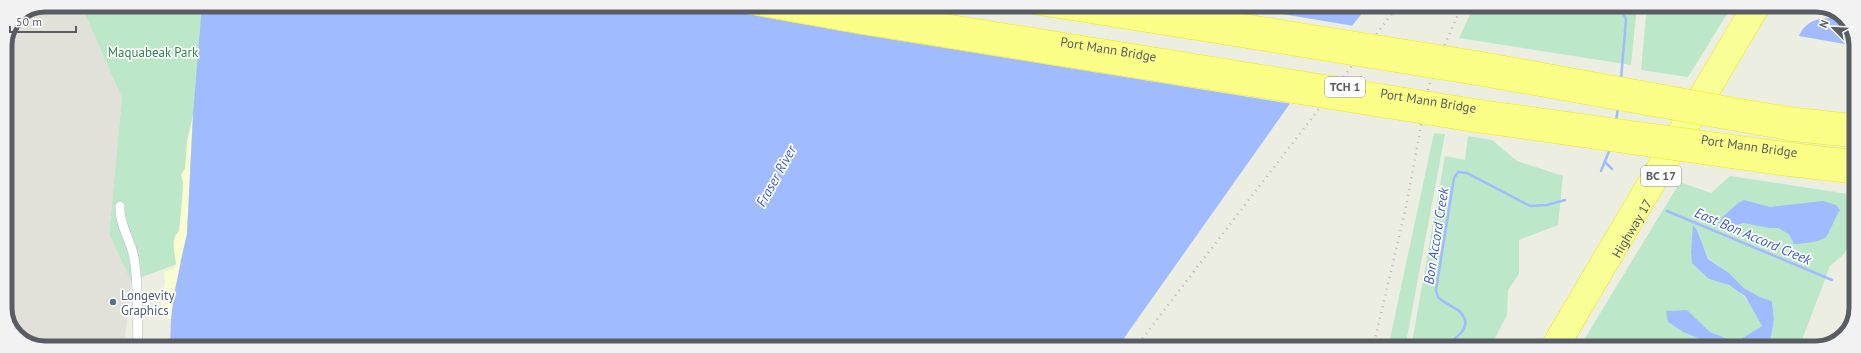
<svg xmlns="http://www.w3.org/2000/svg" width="1861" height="353" font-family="'PT Sans',sans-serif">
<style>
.industrial{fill:#e1e1da}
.green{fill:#bde7c9}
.sand{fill:#f9fbd0}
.water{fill:#a1bbff}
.pier{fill:#edeee2}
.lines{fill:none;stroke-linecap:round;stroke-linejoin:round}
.stream{stroke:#a1bbff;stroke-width:2.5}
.minor-casing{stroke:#bcbdc4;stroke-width:10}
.trunk-casing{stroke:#f0ea00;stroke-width:16}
.minor{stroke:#fff;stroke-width:9}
.trunk{stroke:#f8ff97;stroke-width:15}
.rail{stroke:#b8b8b9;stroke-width:2.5;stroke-dasharray:1 5;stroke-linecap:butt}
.motorway-bridge-casing{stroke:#f0ea00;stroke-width:18;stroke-linecap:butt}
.motorway-bridge{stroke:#fbff88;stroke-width:17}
.service-dot{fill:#5c6f8a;stroke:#fff;stroke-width:1.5}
.labels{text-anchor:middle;stroke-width:3.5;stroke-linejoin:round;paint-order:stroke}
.shield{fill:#fff;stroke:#8c8d92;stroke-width:1}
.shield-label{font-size:12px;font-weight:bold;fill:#5a5c64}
.street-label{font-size:13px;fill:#5a5c64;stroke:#fff}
.park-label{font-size:13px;fill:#31844d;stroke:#fff}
.service-label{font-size:13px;fill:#4e5e75;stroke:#fff;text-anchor:start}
.water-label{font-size:14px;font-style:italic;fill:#3f5bc7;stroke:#fff}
.rim{fill:none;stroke:#5a5c64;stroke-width:5}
</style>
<rect width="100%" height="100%" fill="#edeee2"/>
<!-- industrial -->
<path class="industrial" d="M45,5H81L122,98L109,234L131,281L124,347H37L15,335L5,313V45L17,17Z"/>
<!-- green -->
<g class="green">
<path d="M81,5H205L185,261L142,277L141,281L140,278L131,281L109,234L122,98Z"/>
<path d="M1474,6H1637L1631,65L1459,38Z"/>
<path d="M1647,6H1732L1688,77L1641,70Z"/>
<path d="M1434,133L1445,134L1405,348H1388Z"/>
<path d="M1468,136L1492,140L1517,161L1563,176L1558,225L1519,240V274L1508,290L1507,315L1490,348H1411L1445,156L1465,160Z"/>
<path d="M1730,176L1855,195V228L1845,253L1830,266L1799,348H1769L1774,320L1772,301L1760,297L1744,288L1729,273L1708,258L1697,230L1694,226L1691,251L1709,279C1744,288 1745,296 1762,326L1736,342L1710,332L1687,310L1667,311L1668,322L1683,332L1725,348H1627L1621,346L1619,348H1579L1680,182L1711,193Z"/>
</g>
<!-- sand -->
<path class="sand" d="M193,115L187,234L179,267L171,319H167L161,313V300L165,283L164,271L173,269L176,266C176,255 169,240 179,231L182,201L183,183L181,175L185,168L187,142Z"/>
<!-- water -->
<g class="water">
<path d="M202,5L1368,6L1296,95L1117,348L170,347L171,319L174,294L187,234L193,115Z"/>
<path d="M1844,17L1856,40V46L1799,36C1808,16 1824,19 1844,17Z"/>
<path d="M1744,200L1770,207L1823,201L1836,205L1840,210C1836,216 1829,233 1826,237C1821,242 1801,244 1794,244L1789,234L1778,228H1770L1743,223L1733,226L1717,222L1738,203Z"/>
<path d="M1693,225L1697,230L1708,259L1729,273L1744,288L1760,297L1772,301L1774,320L1769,348L1718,346L1683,332L1668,322L1666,311L1687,310L1710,332L1736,342L1762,326L1745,296L1729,285L1709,279L1692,263L1691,251Z"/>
</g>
<!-- pier -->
<path class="pier" d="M697,5H1229L1354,26L1292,104L858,34Z"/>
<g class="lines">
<!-- stream -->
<g class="stream">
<path d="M1619,6L1626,19L1621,80"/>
<path d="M1616,121L1618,108"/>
<path d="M1605,162L1612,169"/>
<path d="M1601,171L1610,149"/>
<path d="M1667,211L1832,280"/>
<path d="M1440,348C1452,341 1477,328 1459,311C1452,306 1444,303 1438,297L1436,290L1454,178L1458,172L1467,173L1530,206L1547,205L1565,200"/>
</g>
<defs>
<path id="minor" d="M120,206C119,225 131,240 134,258C139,285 137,320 138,347"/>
<g id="trunk">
<path d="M1547,348L1749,6"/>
<path id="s1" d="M1561,348L1763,6"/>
</g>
</defs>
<!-- minor casing -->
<use href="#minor" class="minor-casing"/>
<!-- trunk casing -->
<use href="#trunk" class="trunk-casing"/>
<!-- minor -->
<use href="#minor" class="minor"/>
<!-- trunk -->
<use href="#trunk" class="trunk"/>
<!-- rail -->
<g class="rail">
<path d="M1135,348L1398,6"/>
<path d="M1373,348L1406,207L1427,93L1436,64L1462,6"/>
</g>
<defs>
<g id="motorway-bridge">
<path d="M748,5L859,25L1473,123L1785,167L1855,175"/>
<path id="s2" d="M836,5L1476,108L1787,151L1856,159"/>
<path d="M1032,5L1481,77L1790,132L1856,139"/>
<path d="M1133,5L1484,61L1732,106L1792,116L1856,123"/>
</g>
</defs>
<!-- motorway-bridge casing -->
<use href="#motorway-bridge" class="motorway-bridge-casing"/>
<!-- motorway-bridge -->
<use href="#motorway-bridge" class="motorway-bridge"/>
</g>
<!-- markers -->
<circle class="service-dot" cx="113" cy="302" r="4"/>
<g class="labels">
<!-- shield labels -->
<g class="shield">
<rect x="1325" y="77" width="40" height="20" rx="3"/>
<rect x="1641" y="166" width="40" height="20" rx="3"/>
</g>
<g class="shield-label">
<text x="1345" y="91">TCH 1</text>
<text x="1661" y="180">BC 17</text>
</g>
<!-- street labels -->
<g class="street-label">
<text dy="5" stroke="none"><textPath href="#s2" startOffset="276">Port Mann Bridge</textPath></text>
<text dy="5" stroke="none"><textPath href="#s2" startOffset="600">Port Mann Bridge</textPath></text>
<text dy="5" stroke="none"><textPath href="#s2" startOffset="924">Port Mann Bridge</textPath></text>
<text dy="5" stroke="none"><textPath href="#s1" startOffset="139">Highway 17</textPath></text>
</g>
<!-- park labels -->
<g class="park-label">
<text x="153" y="57">Maquabeak Park</text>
</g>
<!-- service labels -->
<g class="service-label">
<text x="121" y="300">Longevity<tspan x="121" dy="15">Graphics</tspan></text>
</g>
<!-- water labels -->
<g class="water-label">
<text transform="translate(776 176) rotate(-61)" y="5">Fraser River</text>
<text transform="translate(1436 236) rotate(-81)" y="5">Bon Accord Creek</text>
<text transform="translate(1753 236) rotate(23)" y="5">East Bon Accord Creek</text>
</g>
</g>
<!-- crop -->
<path d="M0 0H1861V353H0ZM45 12H1816A33 33 0 0 1 1849 45V308A33 33 0 0 1 1816 341H45A33 33 0 0 1 12 308V45A33 33 0 0 1 45 12Z" fill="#f2f2f3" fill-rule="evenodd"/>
<path class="rim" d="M45 12H1816A33 33 0 0 1 1849 45V308A33 33 0 0 1 1816 341H45A33 33 0 0 1 12 308V45A33 33 0 0 1 45 12Z"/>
<!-- north arrow -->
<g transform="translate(1833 28) rotate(294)" stroke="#ffffff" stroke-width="3" paint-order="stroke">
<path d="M0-3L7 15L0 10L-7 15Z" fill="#5a5c64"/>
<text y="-6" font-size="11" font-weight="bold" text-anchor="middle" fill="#5a5c64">N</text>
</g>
<!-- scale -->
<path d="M10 26v6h66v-6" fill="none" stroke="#5a5c64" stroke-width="2"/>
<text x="16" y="26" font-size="12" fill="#5a5c64" stroke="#ffffff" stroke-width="3" paint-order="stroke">50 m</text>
</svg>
